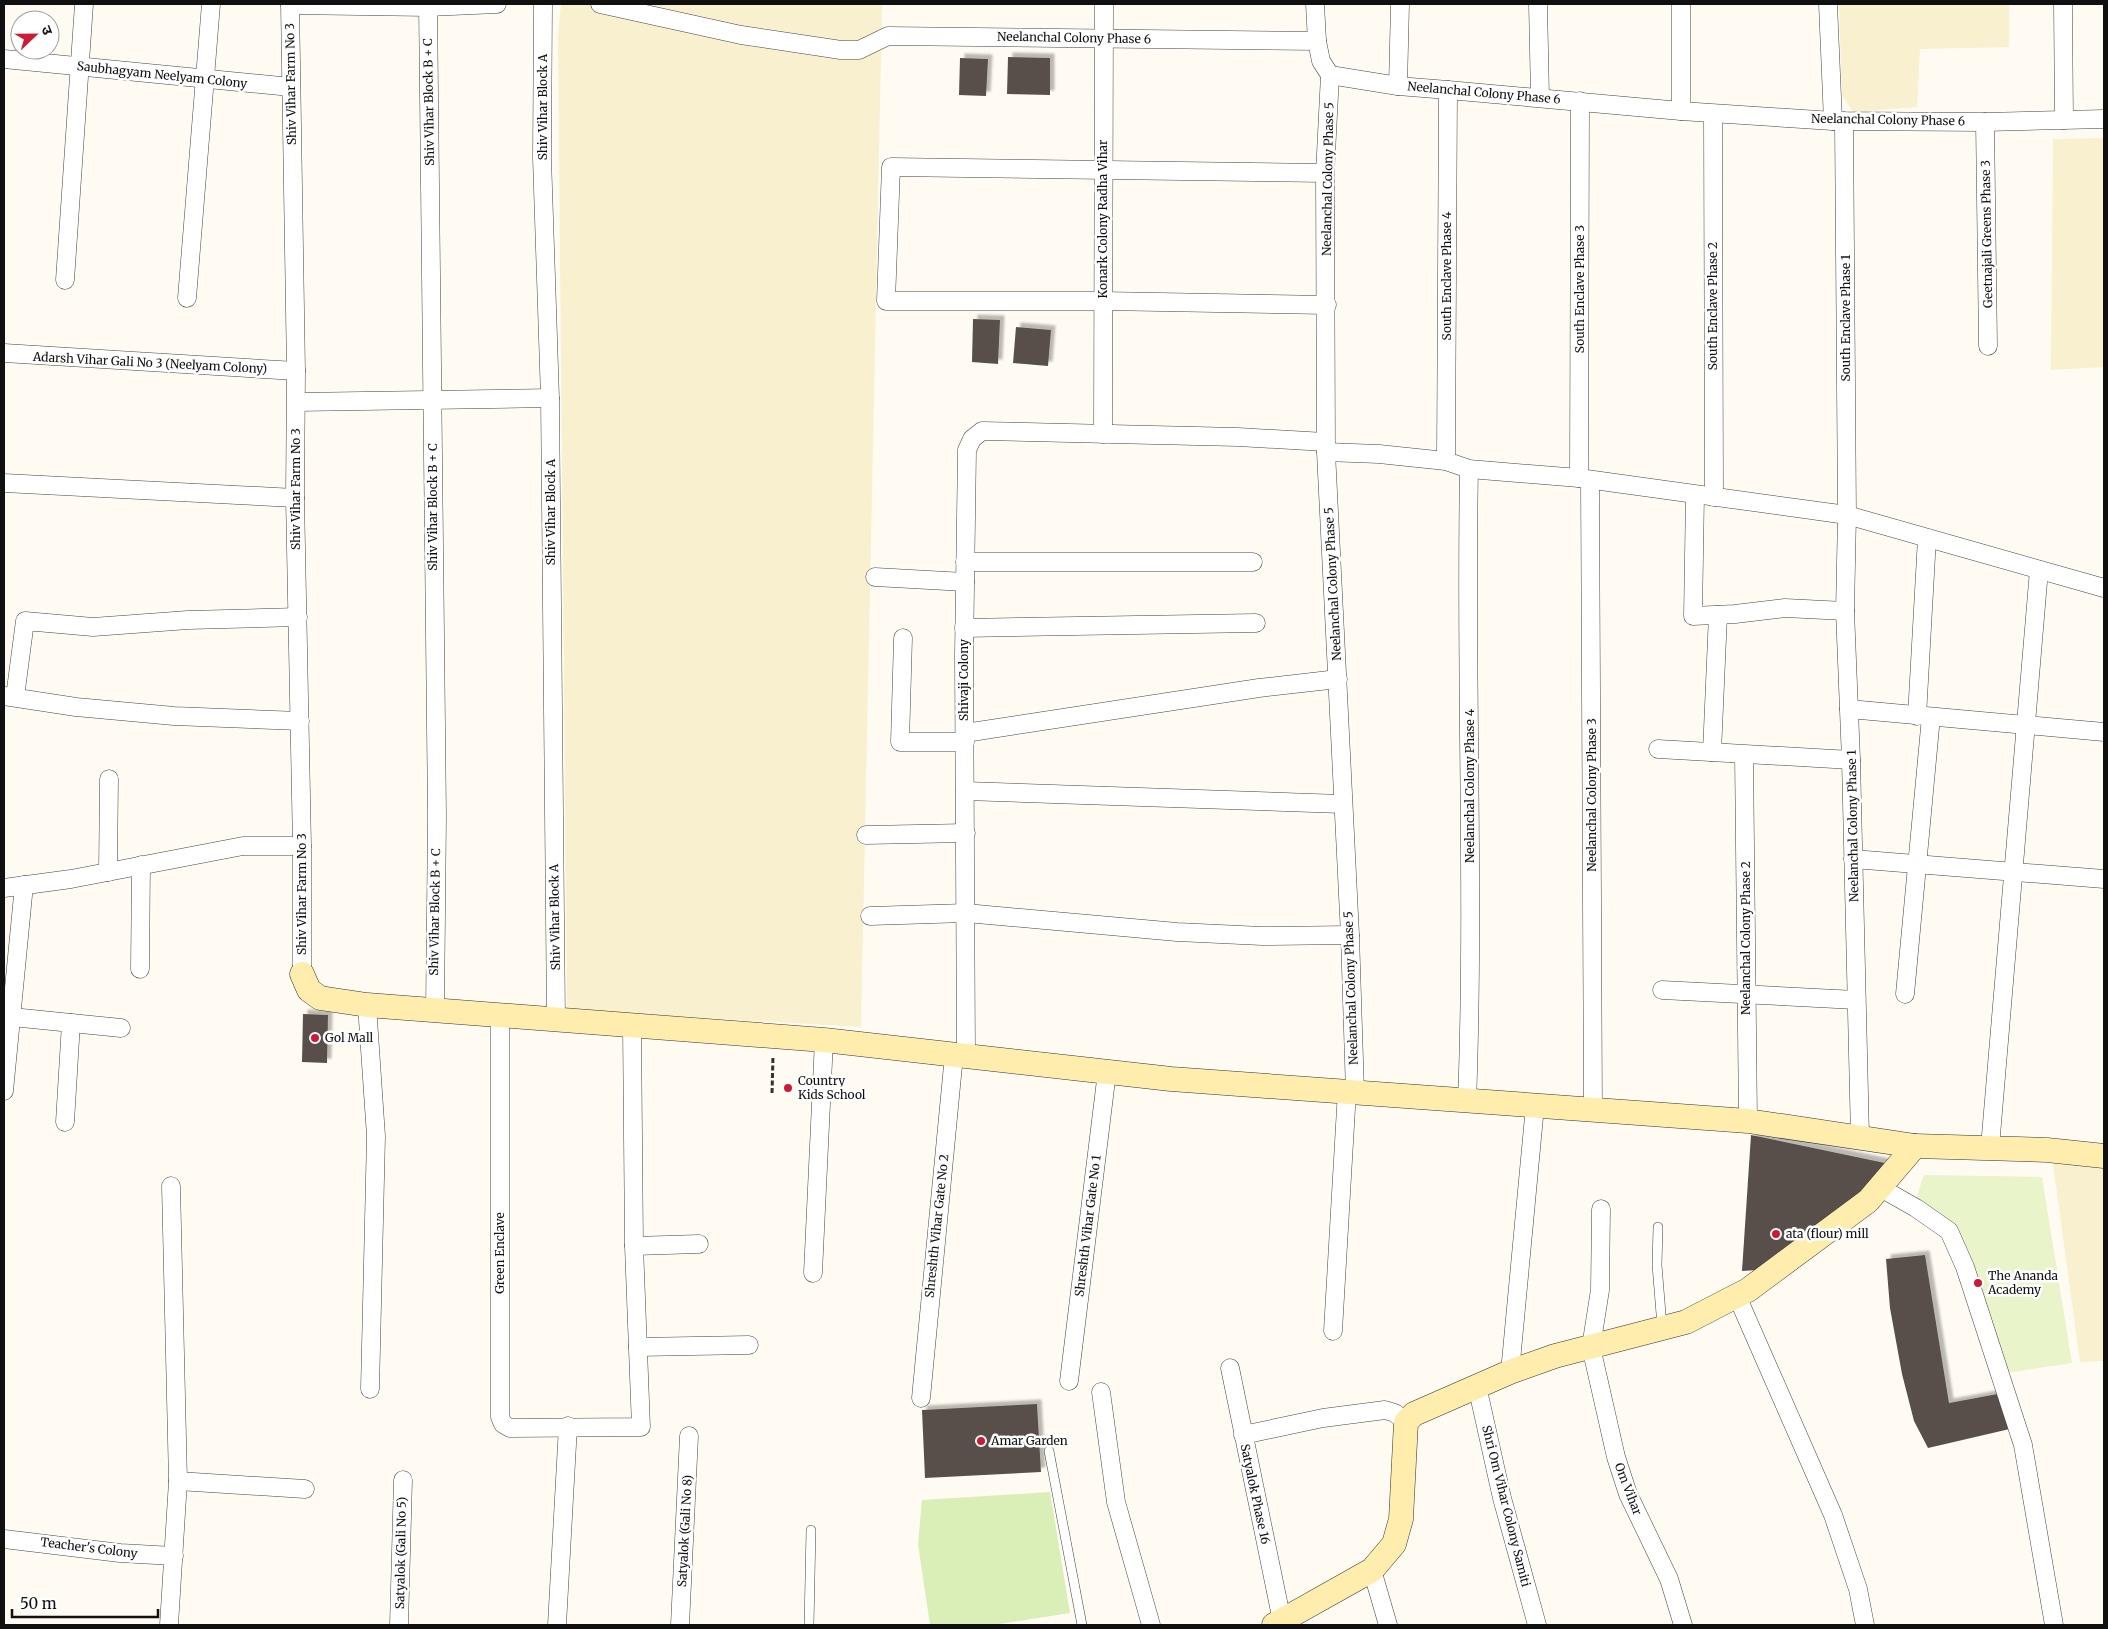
<svg xmlns="http://www.w3.org/2000/svg" width="2108" height="1629" font-family="Merriweather,'Noto Sans Devanagari',serif">
<style>
.farmland{fill:#f8f0cf}
.green{fill:#daeeb8}
.pitch{fill:#eaf4ca}
.building{fill:#594f4b;filter:url(#shadow)}
.lines{fill:none;stroke-linecap:round;stroke-linejoin:round}
.lane-casing{stroke:#434343;stroke-width:10}
.street-casing{stroke:#434343;stroke-width:19}
.secondary-casing{stroke:#323232;stroke-width:25}
.path{stroke:#323232;stroke-width:3;stroke-dasharray:5 2.5;stroke-linecap:butt}
.lane{stroke:#fff;stroke-width:9}
.street{stroke:#fff;stroke-width:18}
.secondary{stroke:#ffedad;stroke-width:24}
.poi-dot{fill:#cc1b37;stroke:#fff;stroke-width:2}
.labels{text-anchor:middle;stroke-width:5;stroke-linejoin:round;paint-order:stroke}
.street-label{font-size:12px;fill:#101010;stroke:#fff}
.poi-label{font-size:12px;fill:#101010;stroke:#fff;text-anchor:start}
</style>
<defs>
<filter id="shadow"><feDropShadow dx="4.5" dy="-4.5" stdDeviation="1" flood-color="#0004"/></filter>
</defs>
<rect width="100%" height="100%" fill="#fffbf2"/>
<!-- farmland -->
<g class="farmland">
<path d="M561,4H882L861,1027L567,1010L558,35Z"/>
<path d="M1839,4H2009V47L1920,49L1917,107L1853,112L1842,95Z"/>
<path d="M2104,138V367L2051,370L2053,139Z"/>
<path d="M2052,1157L2104,1164V1361L2080,1362Z"/>
</g>
<!-- green -->
<path class="green" d="M1050,1492L1070,1613L993,1625H930L918,1544L922,1500Z"/>
<!-- pitch -->
<path class="pitch" d="M1924,1175L2042,1177L2072,1363L2000,1374L1968,1250L1955,1229L1916,1198Z"/>
<!-- building -->
<g class="building">
<path d="M1008,57L1050,58V95L1007,94Z"/>
<path d="M960,58L988,59L986,96L959,95Z"/>
<path d="M973,319L1000,320L998,364L972,362Z"/>
<path d="M1016,327L1051,330L1048,366L1013,363Z"/>
<path d="M303,1014L328,1015L327,1063L302,1062Z"/>
<path d="M1751,1135L1885,1163L1856,1198L1758,1270L1742,1271Z"/>
<path d="M1925,1255L1949,1403L2003,1393L2014,1428L1928,1448L1914,1421L1902,1374L1890,1308L1886,1259Z"/>
<path d="M1037,1404L1041,1472L925,1478L922,1410Z"/>
</g>
<g class="lines">
<defs>
<g id="lane">
<path d="M1658,1227L1657,1265L1662,1326"/>
<path d="M1049,1451L1082,1625"/>
<path d="M809,1625L811,1530"/>
</g>
<g id="street">
<path d="M290,4L296,371L295,498L302,846V974"/>
<path d="M428,4L437,816L435,1011"/>
<path d="M543,4L542,158L550,398L556,1020"/>
<path d="M600,4L741,35L841,50H859L888,36L1317,41L1321,61L1330,75L1398,86L1448,90L1681,111L1833,121L1985,122L2104,119"/>
<path d="M1315,4L1317,41"/>
<path d="M1538,4L1540,97"/>
<path d="M1828,4L1833,121"/>
<path d="M2063,4L2064,120"/>
<path d="M290,5L428,7L497,4"/>
<path d="M4,59L291,87"/>
<path d="M1330,75L1325,173L1326,452L1350,935L1355,1092"/>
<path d="M1398,86L1400,4"/>
<path d="M1681,111V4"/>
<path d="M1713,114L1714,497"/>
<path d="M1844,121L1847,515L1845,611L1851,760L1860,1137"/>
<path d="M1985,122L1988,346"/>
<path d="M1325,173L891,167L886,301H1103L1327,305"/>
<path d="M65,280L84,4"/>
<path d="M187,298L211,4"/>
<path d="M4,353L296,371"/>
<path d="M297,402L550,398"/>
<path d="M1103,434L1104,4"/>
<path d="M1326,452L1379,454L1446,461L1469,469L1579,478L1847,515L2104,588"/>
<path d="M1446,461L1448,90"/>
<path d="M1579,478L1580,101"/>
<path d="M1590,480L1593,1111"/>
<path d="M4,483L295,498"/>
<path d="M1695,495L1693,616L1735,614L1785,608L1845,611"/>
<path d="M965,562H1253"/>
<path d="M875,577L965,582"/>
<path d="M964,628L1256,623"/>
<path d="M903,638L900,742H965"/>
<path d="M4,696L76,707L174,716L300,721"/>
<path d="M15,697L25,621L93,627L188,620L298,617"/>
<path d="M1849,709L2104,732"/>
<path d="M1917,716L1927,538"/>
<path d="M965,733L1259,688L1338,679"/>
<path d="M1658,749L1851,760"/>
<path d="M1712,752L1718,615"/>
<path d="M1744,755L1748,1121"/>
<path d="M965,791L1342,804"/>
<path d="M866,835L966,833"/>
<path d="M1853,859L2104,879"/>
<path d="M108,872L109,779"/>
<path d="M4,888L71,879L243,846H302"/>
<path d="M870,916L966,913L1177,932L1262,936L1350,935"/>
<path d="M140,969L141,865"/>
<path d="M1662,990L1856,1000"/>
<path d="M1905,994L1931,717"/>
<path d="M367,1005L376,1136L370,1389"/>
<path d="M500,1016V1417L503,1424L510,1428L641,1427L634,1246L632,1026"/>
<path d="M12,1017L121,1028"/>
<path d="M966,1056L964,655L967,450L972,439L982,431L1238,437L1325,442"/>
<path d="M4,1091L24,885"/>
<path d="M1467,1102C1475,891 1465,680 1469,469"/>
<path d="M65,1122L71,1023"/>
<path d="M1990,1147L2039,570"/>
<path d="M1879,1187L1916,1208L1949,1231L1965,1267L2023,1445L2054,1625"/>
<path d="M1601,1209L1600,1290L1591,1347L1616,1457L1628,1494L1669,1579L1683,1625"/>
<path d="M634,1246L699,1244"/>
<path d="M813,1273L824,1040"/>
<path d="M1737,1296L1833,1515L1858,1589L1865,1625"/>
<path d="M1333,1331L1347,1091"/>
<path d="M638,1347L749,1345"/>
<path d="M1230,1368L1282,1621"/>
<path d="M1510,1372L1535,1106"/>
<path d="M1069,1381L1107,1072"/>
<path d="M1477,1386L1502,1498L1537,1625"/>
<path d="M1101,1392L1116,1502L1151,1625"/>
<path d="M921,1398L954,1055"/>
<path d="M1243,1435L1323,1418L1385,1410L1395,1413L1406,1422"/>
<path d="M178,1481L305,1489"/>
<path d="M4,1539L120,1553L174,1556"/>
<path d="M1372,1570L1388,1625"/>
<path d="M169,1625L178,1481L171,1186"/>
<path d="M399,1625L403,1480"/>
<path d="M557,1625L568,1426"/>
<path d="M680,1625L689,1436"/>
</g>
<g id="secondary">
<path d="M302,974L309,990L320,998L367,1005L824,1040L1171,1079L1748,1121L1915,1146L2047,1150L2104,1156"/>
<path d="M1274,1625L1372,1570L1394,1544L1401,1519L1406,1422L1414,1414L1510,1372L1555,1356L1686,1322L1748,1290L1868,1201L1915,1146"/>
</g>
</defs>
<!-- lane casing -->
<use href="#lane" class="lane-casing"/>
<!-- street casing -->
<use href="#street" class="street-casing"/>
<!-- secondary casing -->
<use href="#secondary" class="secondary-casing"/>
<!-- path -->
<path class="path" d="M772,1093L773,1056"/>
<!-- lane -->
<use href="#lane" class="lane"/>
<!-- street -->
<use href="#street" class="street"/>
<!-- secondary -->
<use href="#secondary" class="secondary"/>
</g>
<!-- markers -->
<g class="poi-dot">
<circle cx="315" cy="1038" r="5"/>
<circle cx="788" cy="1088" r="5"/>
<circle cx="1776" cy="1234" r="5"/>
<circle cx="1978" cy="1283" r="5"/>
<circle cx="981" cy="1441" r="5"/>
</g>
<g class="labels">
<!-- street labels -->
<g class="street-label">
<text transform="translate(1074 38) rotate(1)" y="4">Neelanchal Colony Phase 6</text>
<text transform="translate(162 75) rotate(6)" y="4">Saubhagyam Neelyam Colony</text>
<text transform="translate(291 84) rotate(-91)" y="4">Shiv Vihar Farm No 3</text>
<text transform="translate(1484 93) rotate(5)" y="4">Neelanchal Colony Phase 6</text>
<text transform="translate(429 102) rotate(-91)" y="4">Shiv Vihar Block B + C</text>
<text transform="translate(543 107) rotate(-90)" y="4">Shiv Vihar Block A</text>
<text transform="translate(1888 120) rotate(1)" y="4">Neelanchal Colony Phase 6</text>
<text transform="translate(1328 179) rotate(-89)" y="4">Neelanchal Colony Phase 5</text>
<text transform="translate(1103 219) rotate(-90)" y="4">Konark Colony Radha Vihar</text>
<text transform="translate(1987 234) rotate(-91)" y="4">Geetnajali Greens Phase 3</text>
<text transform="translate(1447 276) rotate(-90)" y="4">South Enclave Phase 4</text>
<text transform="translate(1580 289) rotate(-90)" y="4">South Enclave Phase 3</text>
<text transform="translate(1713 306) rotate(-90)" y="4">South Enclave Phase 2</text>
<text transform="translate(1846 318) rotate(-90)" y="4">South Enclave Phase 1</text>
<text transform="translate(150 363) rotate(3)" y="4">Adarsh Vihar Gali No 3 (Neelyam Colony)</text>
<text transform="translate(296 489) rotate(-90)" y="4">Shiv Vihar Farm No 3</text>
<text transform="translate(433 507) rotate(-90)" y="4">Shiv Vihar Block B + C</text>
<text transform="translate(551 512) rotate(-90)" y="4">Shiv Vihar Block A</text>
<text transform="translate(1333 584) rotate(-93)" y="4">Neelanchal Colony Phase 5</text>
<text transform="translate(964 680) rotate(-90)" y="4">Shivaji Colony</text>
<text transform="translate(1470 786) rotate(-90)" y="4">Neelanchal Colony Phase 4</text>
<text transform="translate(1592 795) rotate(-90)" y="4">Neelanchal Colony Phase 3</text>
<text transform="translate(1853 826) rotate(-91)" y="4">Neelanchal Colony Phase 1</text>
<text transform="translate(302 894) rotate(-90)" y="4">Shiv Vihar Farm No 3</text>
<text transform="translate(435 912) rotate(-89)" y="4">Shiv Vihar Block B + C</text>
<text transform="translate(555 917) rotate(-91)" y="4">Shiv Vihar Block A</text>
<text transform="translate(1746 938) rotate(-90)" y="4">Neelanchal Colony Phase 2</text>
<text transform="translate(1351 988) rotate(-92)" y="4">Neelanchal Colony Phase 5</text>
<text transform="translate(937 1226) rotate(-84)" y="4">Shreshth Vihar Gate No 2</text>
<text transform="translate(1088 1226) rotate(-83)" y="4">Shreshth Vihar Gate No 1</text>
<text transform="translate(500 1253) rotate(-90)" y="4">Green Enclave</text>
<text transform="translate(1628 1489) rotate(69)" y="4">Om Vihar</text>
<text transform="translate(1255 1494) rotate(78)" y="4">Satyalok Phase 16</text>
<text transform="translate(1506 1506) rotate(76)" y="4">Shri Om Vihar Colony Samiti</text>
<text transform="translate(685 1531) rotate(-87)" y="4">Satyalok (Gali No 8)</text>
<text transform="translate(89 1548) rotate(7)" y="4">Teacher's Colony</text>
<text transform="translate(401 1553) rotate(-89)" y="4">Satyalok (Gali No 5)</text>
</g>
<!-- poi labels -->
<g class="poi-label">
<text x="325" y="1042">Gol Mall</text>
<text x="798" y="1085">Country<tspan x="798" dy="14">Kids School</tspan></text>
<text x="1786" y="1238">ata (flour) mill</text>
<text x="1988" y="1280">The Ananda<tspan x="1988" dy="14">Academy</tspan></text>
<text x="991" y="1445">Amar Garden</text>
</g>
</g>
<!-- border -->
<rect width="2108" height="1629" fill="none" stroke="#101010" stroke-width="10"/>
<!-- north arrow -->
<g transform="translate(35 35) rotate(68)"><circle r="24" fill="#ffffff" stroke="#9f9f9f"/>
<path d="M0-4L9 19L0 12L-9 19Z" fill="#cc1b37"/>
<text y="-8" font-size="14" font-weight="bold" text-anchor="middle" fill="#101010">उ</text>
</g>
<!-- scale -->
<path d="M12 1609v8h146v-8" fill="none" stroke="#101010" stroke-width="2.5"/>
<text x="20" y="1609" font-size="15" fill="#101010" stroke="#ffffff" stroke-width="4" paint-order="stroke">50 m</text>
</svg>
